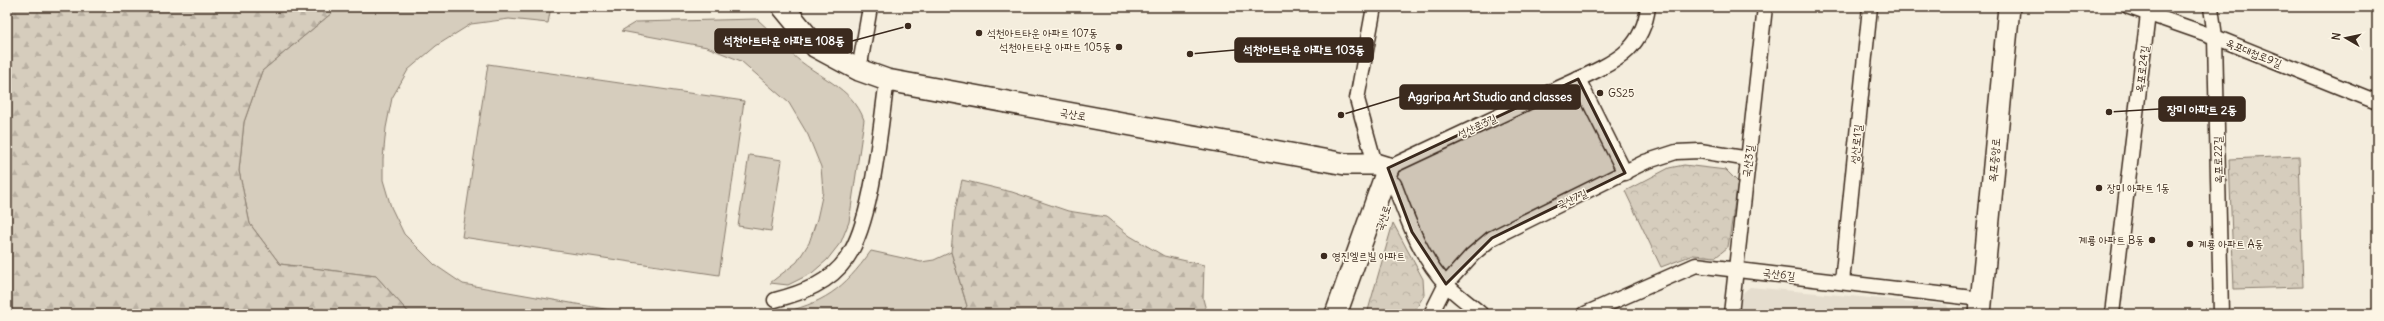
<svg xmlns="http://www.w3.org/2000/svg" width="2384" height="321" font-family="Delius,'Poor Story',sans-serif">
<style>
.built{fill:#e5ddce}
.grass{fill:#d6cdbd;stroke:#887c6e}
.forest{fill:url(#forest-firs);stroke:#887c6e}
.park{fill:url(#park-crowns);stroke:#887c6e}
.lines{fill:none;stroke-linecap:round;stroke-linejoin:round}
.street-casing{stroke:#3b2a1e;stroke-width:17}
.secondary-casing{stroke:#3b2a1e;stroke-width:24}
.street{stroke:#fcf5e5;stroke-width:14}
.secondary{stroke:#fcf5e5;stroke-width:21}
.marked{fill:#3b2a1e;fill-opacity:0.2;stroke:#3b2a1e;stroke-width:3;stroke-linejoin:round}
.poi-dot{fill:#3b2a1e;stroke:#fcf5e5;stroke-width:1.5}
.labels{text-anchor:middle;stroke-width:3;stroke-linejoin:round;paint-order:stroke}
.poi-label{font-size:11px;fill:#3b2a1e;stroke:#fcf5e5;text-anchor:start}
.street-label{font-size:11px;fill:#3b2a1e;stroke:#fcf5e5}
.leader{fill:none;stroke:#3b2a1e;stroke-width:1.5}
.callout-dot{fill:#3b2a1e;stroke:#fcf5e5;stroke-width:1.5}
.callout{fill:#3b2a1e;stroke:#3b2a1e;stroke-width:1.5}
.callout-label{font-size:12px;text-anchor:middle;font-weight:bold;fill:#fff}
</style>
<defs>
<pattern id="forest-firs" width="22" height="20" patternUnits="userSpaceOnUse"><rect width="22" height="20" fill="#d6cdbd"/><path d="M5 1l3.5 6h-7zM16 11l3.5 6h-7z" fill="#b9b0a2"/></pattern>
<pattern id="park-crowns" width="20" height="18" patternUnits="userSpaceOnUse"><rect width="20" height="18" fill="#d6cdbd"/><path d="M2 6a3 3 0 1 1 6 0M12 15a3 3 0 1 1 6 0" fill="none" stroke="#b9b0a2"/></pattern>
</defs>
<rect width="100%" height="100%" fill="#f4eddd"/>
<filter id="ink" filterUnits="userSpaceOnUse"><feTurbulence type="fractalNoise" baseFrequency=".025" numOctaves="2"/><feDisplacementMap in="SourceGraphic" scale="8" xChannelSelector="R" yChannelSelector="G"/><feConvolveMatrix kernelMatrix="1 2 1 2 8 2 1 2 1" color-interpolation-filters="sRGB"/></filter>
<g filter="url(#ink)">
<!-- built -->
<path class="built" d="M1750,287L1947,305L1950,314H1738L1740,295Z"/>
<!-- grass -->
<g class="grass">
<path d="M339,7H551L548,23L509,19L471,24L436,46L408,70L392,98L386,128L383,159V180L391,207L404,234L435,265L463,284L633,314H410L376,276L280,264L250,224L239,171L244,122L262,71Z"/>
<path d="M757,19C770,30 780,43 792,54C816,77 853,87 864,120L849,222L841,242L827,260L812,273L788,285L770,283L797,262L809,243L817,219L823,192L821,167L808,135L789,103L741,61L707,47L621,31L636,22Z"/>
<path d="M488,64L744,101L719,275L462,237Z"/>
<path d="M749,155L782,160L771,231L738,226Z"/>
<path d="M871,251L921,262L934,260L951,252L967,306L961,314H777C824,303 843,290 871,251Z"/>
</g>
<!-- forest -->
<g class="forest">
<path d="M7,7H339L262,71L244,122L239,171L250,224L280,264L376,276L410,314H7Z"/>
<path d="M962,180L1012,192L1068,211L1106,217L1130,236L1164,256L1204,265L1203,299L1207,314H961L967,306L951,252L955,211Z"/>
</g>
<!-- park -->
<g class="park">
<path d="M2299,156L2303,287L2234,289L2229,159Z"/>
<path d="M1684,165L1726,170L1738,182L1728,247L1716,257L1693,255L1661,267L1625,191L1669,168Z"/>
<path d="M1393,223L1423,279L1424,295L1413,314H1367Z"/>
</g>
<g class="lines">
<defs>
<g id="street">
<path d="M1374,7L1357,99L1375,164"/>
<path d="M2129,7L2215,37L2377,102"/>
<path d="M2211,7L2215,37L2221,314"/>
<path d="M859,70L870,7"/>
<path d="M1578,79L1625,173"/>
<path d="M1388,168C1442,143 1496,117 1550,92C1571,82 1612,66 1628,50C1639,39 1646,23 1648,7"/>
<path d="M1394,184C1407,218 1420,257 1446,284C1456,295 1470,304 1481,314"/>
<path d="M1842,282L1870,7"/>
<path d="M775,300C802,293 830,283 847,258C873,221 880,127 887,80"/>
<path d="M1431,314L1446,284L1472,255L1492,238L1645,162L1676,152L1700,151L1749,159"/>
<path d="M1585,314L1696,265L1981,299"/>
<path d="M1731,314L1765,7"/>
<path d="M2112,314L2148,14"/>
</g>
<g id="secondary">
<path d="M783,7L816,47L859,70L887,80L1345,164H1375L1388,168"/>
<path d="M1336,314L1388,168"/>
<path d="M1980,314L2009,7"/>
</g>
</defs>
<!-- street casing -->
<use href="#street" class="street-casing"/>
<!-- secondary casing -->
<use href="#secondary" class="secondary-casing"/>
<!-- street -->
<use href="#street" class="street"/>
<!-- secondary -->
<use href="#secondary" class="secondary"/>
</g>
</g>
<!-- marked area -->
<path class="marked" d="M1578,79L1625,173L1492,238L1446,284L1412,232L1388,168Z"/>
<!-- markers -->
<g class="poi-dot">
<circle cx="979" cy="33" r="4"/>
<circle cx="1119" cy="47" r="4"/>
<circle cx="1600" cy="93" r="4"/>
<circle cx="2099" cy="188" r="4"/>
<circle cx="2152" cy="240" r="4"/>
<circle cx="2190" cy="244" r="4"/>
<circle cx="1324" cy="256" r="4"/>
</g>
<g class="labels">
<!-- poi labels -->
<g class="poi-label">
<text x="987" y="37">석천아트타운 아파트 107동</text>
<text x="1111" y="51" text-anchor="end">석천아트타운 아파트 105동</text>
<text x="1608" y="97">GS25</text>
<text x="2107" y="192">장미 아파트 1동</text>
<text x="2144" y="244" text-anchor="end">계룡 아파트 B동</text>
<text x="2198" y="248">계룡 아파트 A동</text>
<text x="1332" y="260">영진엘르빌 아파트</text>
</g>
<!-- street labels -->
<g class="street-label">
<text transform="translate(2254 53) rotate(22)" y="4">옥포대첩로9길</text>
<text transform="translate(2142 69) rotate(-83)" y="4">옥포로24길</text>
<text transform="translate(1073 114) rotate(10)" y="4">국산로</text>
<text transform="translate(1477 126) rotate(-25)" y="4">성산로3길</text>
<text transform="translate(1856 144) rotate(-84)" y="4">성산로1길</text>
<text transform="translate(1994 160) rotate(-85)" y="4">옥포중앙로</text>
<text transform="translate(2218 160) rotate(-91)" y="4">옥포로22길</text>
<text transform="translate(1748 161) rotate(-83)" y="4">국산3길</text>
<text transform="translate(1572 199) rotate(-26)" y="4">국산7길</text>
<text transform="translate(1383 218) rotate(-72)" y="4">국산로</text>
<text transform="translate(1779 274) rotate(7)" y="4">국산6길</text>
</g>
</g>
<!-- callouts -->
<path class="leader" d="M908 26L852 41M1190 54L1235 50M1341 115L1400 97M2109 112L2159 109"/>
<g class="callout-dot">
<circle cx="908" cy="26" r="4"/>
<circle cx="1190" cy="54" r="4"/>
<circle cx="1341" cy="115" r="4"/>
<circle cx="2109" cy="112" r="4"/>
</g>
<g class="callout">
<rect x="715" y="29" width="137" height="24" rx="4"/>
<rect x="1235" y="38" width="138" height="24" rx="4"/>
<rect x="1400" y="85" width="180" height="24" rx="4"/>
<rect x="2159" y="97" width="86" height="24" rx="4"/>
</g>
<g class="callout-label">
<text x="784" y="45">석천아트타운 아파트 108동</text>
<text x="1304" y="54">석천아트타운 아파트 103동</text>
<text x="1490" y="101">Aggripa Art Studio and classes</text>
<text x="2202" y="114">장미 아파트 2동</text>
</g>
<!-- margin -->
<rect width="2384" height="321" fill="none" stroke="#fcf5e5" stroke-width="24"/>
<rect x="12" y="12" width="2360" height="297" fill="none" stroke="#3b2a1e" stroke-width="1.5" filter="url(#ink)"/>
<!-- north arrow -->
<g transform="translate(2346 38) rotate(279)" stroke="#fcf5e5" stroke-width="3" paint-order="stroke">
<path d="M0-3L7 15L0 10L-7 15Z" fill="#3b2a1e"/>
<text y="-6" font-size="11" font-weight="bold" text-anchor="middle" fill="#3b2a1e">N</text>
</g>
</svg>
